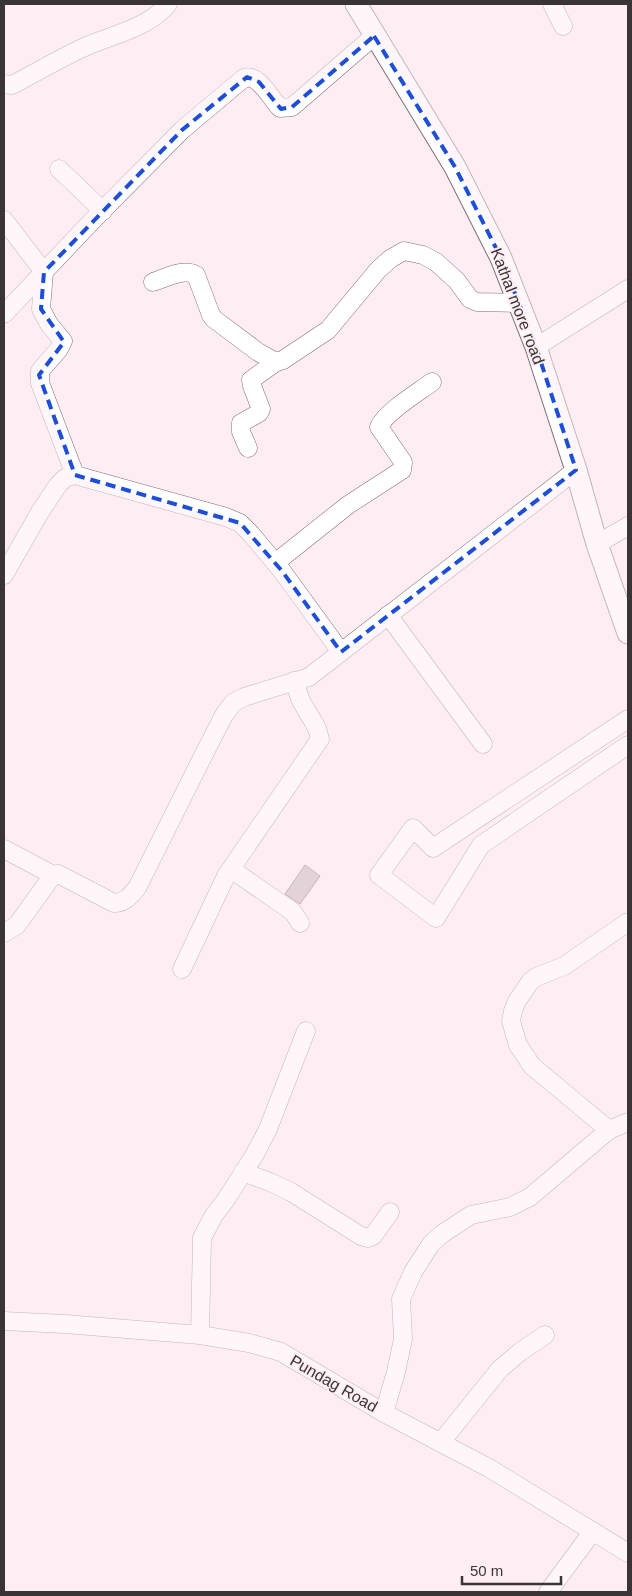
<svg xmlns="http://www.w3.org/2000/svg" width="632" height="1596" font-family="Arial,sans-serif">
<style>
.building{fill:#c4b1b8;stroke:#837178}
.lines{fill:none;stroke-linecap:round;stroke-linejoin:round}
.minor-casing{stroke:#7f6e75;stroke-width:19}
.major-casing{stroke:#7f6e75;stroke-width:23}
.minor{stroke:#fff;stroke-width:18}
.major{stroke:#fff;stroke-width:21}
.marked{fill:none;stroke:#1d4ed8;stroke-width:4;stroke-dasharray:10 6;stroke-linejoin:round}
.labels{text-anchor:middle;stroke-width:4;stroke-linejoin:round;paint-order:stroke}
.street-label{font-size:16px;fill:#3b3437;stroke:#feeef4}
</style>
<rect width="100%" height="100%" fill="#feeef4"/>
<!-- building -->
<path class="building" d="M305,865L320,876L300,904L285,894Z"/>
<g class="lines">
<defs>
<g id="minor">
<path d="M552,4L563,26"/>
<path d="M4,84L12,85C37,72 62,57 87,46C115,34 148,28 168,4"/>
<path d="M59,169L103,211"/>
<path d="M4,220L44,272L41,309L49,324L63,341L59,349L40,371V383L75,475"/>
<path d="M153,282C166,278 183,268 196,275L211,315L214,319L258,352L276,362L283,360L328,330L378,270L390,259L404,251L423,255L436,262L457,281L470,299L477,302L519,303"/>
<path d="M4,314L93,220L182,130L244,78C259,73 270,98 280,108L292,107L374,36"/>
<path d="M536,347L628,289"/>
<path d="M248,448L241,432V423L259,413L261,409L252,386L251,380L276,362"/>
<path d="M597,544L628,526"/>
<path d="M275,563L348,505L402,470L403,462L379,427C385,412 419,392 432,382"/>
<path d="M4,575L40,512L58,485L65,478L75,475L226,517L240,523L251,534L282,571L341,652"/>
<path d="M388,615L483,744"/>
<path d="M628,719L433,848L413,828L379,875L436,918L481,845L628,745"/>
<path d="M4,849L53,875"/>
<path d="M231,869L293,912L300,923"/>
<path d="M4,933L17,925L53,875L58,874L114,903C125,903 130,896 137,888L199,764L224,715L233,703L244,697L309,677L576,470"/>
<path d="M182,969L226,876L320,739L317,728L301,701L294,681"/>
<path d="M609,1130L532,1066L518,1045L511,1021L513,1011L517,1001L530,982L536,977L564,966L628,922"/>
<path d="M243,1172L270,1182L291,1192L361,1236L368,1238L373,1236L390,1212"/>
<path d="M4,1321L65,1324L200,1335L249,1343L281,1352L384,1413L489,1468L628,1553"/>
<path d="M200,1335L202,1238L214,1215L225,1201L255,1154L268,1129L306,1031"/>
<path d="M384,1413L396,1372L403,1339L401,1299L413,1272L431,1244L442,1234L471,1215L510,1207L530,1197L609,1130L628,1122"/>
<path d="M441,1442L500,1369L520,1352L545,1335"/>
<path d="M548,1592L593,1531"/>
</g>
<path id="major" d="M356,4L455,167L501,258L536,347L576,470L597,544L628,633"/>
</defs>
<!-- minor casing -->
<use href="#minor" class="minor-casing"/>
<!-- major casing -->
<use href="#major" class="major-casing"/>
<!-- minor -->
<use href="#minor" class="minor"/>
<!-- major -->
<use href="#major" class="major"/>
</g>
<!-- marked area -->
<path d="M0 0H632V1596H0ZM374,36L455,167L501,258L536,347L576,470L341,652L282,571L240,523L75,475L39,375L64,342L41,309L44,272L182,130L247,77L259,82L281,109L292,107Z" fill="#feeef4" fill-opacity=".55" fill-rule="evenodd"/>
<path class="marked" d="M374,36L455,167L501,258L536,347L576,470L341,652L282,571L240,523L75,475L39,375L64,342L41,309L44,272L182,130L247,77L259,82L281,109L292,107Z"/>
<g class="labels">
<!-- street labels -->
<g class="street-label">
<text transform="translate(518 306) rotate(69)" y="6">Kathal more road</text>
<text transform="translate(334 1383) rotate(30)" y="6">Pundag Road</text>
</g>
</g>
<!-- border -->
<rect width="632" height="1596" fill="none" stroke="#3b3437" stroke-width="10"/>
<!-- scale -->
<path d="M462 1576v8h99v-8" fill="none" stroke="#3b3437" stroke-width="2.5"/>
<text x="470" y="1576" font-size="15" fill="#3b3437" stroke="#feeef4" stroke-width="4" paint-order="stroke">50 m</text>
</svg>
